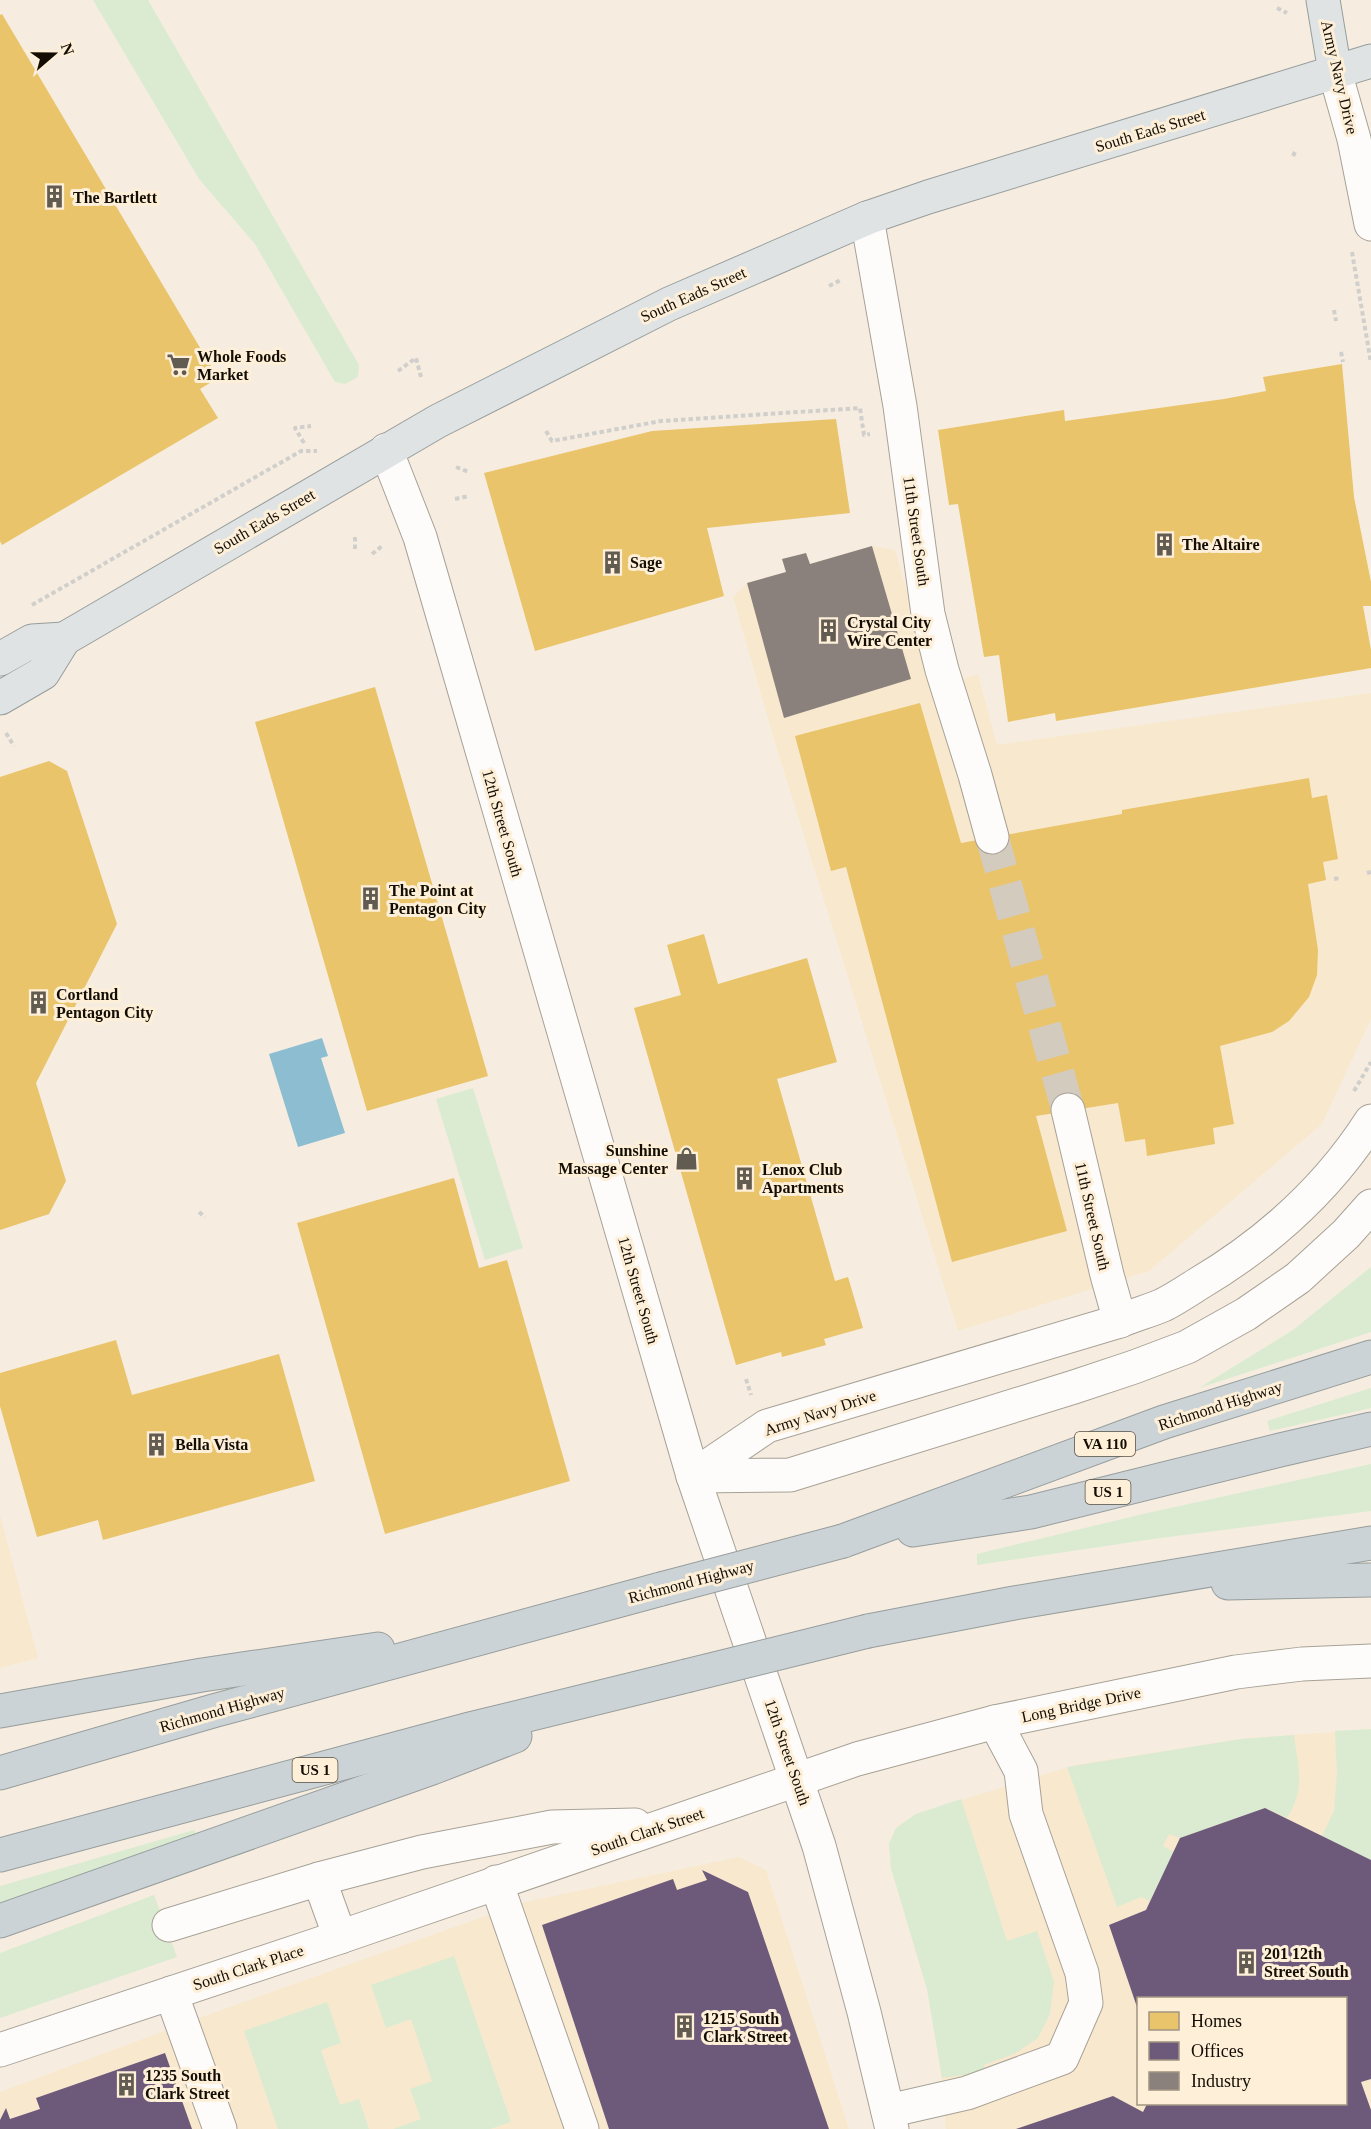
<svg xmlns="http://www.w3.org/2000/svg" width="1371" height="2129" font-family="'Times New Roman',serif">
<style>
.built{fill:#f8e8ce;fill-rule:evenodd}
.green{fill:#daebd1}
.water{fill:#8cbdd1}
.homes{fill:#e9c46a}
.offices{fill:#6d597a}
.industry{fill:#8a817c}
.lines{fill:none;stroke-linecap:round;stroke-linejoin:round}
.minor-tunnel{stroke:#d4cbbf;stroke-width:33;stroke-dasharray:33 16;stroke-linecap:butt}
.minor-casing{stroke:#a7a196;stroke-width:35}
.major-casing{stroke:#979d9c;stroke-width:35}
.highway-casing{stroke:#979d9c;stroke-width:35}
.path{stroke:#d1cfcc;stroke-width:4;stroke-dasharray:4.5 3;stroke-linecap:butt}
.minor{stroke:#fefcfa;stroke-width:33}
.major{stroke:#dfe3e4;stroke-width:33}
.highway{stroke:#cbd3d7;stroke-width:33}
.highway-bridge-casing{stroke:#979d9c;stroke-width:35;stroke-linecap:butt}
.highway-bridge{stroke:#cbd3d7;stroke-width:33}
.labels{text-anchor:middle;stroke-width:6;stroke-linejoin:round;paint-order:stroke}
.shield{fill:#feefd8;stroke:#5a5144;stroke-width:1.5}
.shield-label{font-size:15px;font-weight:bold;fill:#130d04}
.street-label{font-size:16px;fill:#130d04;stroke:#feefd8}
.poi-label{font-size:16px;font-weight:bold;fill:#130d04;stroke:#feefd8;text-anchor:start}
</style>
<rect width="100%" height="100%" fill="#f6ede0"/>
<!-- built -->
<g class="built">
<path d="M872,546L895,550L935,689L978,674L997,745L1371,693V1019L1322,1124L1149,1271L958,1331L773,736L733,597L747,583L786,572L782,559L806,553L810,564Z"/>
<path d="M0,1515L38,1658L0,1668Z"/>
<path d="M1371,1729V2129H946L942,2078L927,1989L891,1868L889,1844L896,1828L916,1814L1075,1765L1241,1739ZM1138,1998H1346V2104H1138Z"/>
<path d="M739,1857L766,1870L849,2129H0V2092L210,2014L525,1902Z"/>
</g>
<!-- green -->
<g class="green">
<path d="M93,0H148L359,365L358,377L345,384L335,382L255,244L199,179Z"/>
<path d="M473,1088L523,1248L485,1260L436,1099Z"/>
<path d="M1371,1267V1332L1199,1388L1293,1330Z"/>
<path d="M1371,1388V1408L1270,1431L1267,1421Z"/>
<path d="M1371,1464V1511L1153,1539L977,1565V1554L1143,1514Z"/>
<path d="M1371,1729V1860L1322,1836L1334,1811L1337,1774L1335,1731Z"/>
<path d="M1294,1735C1298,1769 1306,1787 1287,1818L1265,1808L1180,1838L1169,1834L1163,1846L1174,1852L1150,1901L1141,1897L1117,1907L1067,1767L1241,1739Z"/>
<path d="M961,1799L1007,1941L1037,1931L1054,1981L1050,2014L1038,2038L1016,2053L984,2065L985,2072L942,2078L927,1989L891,1868L889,1844L896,1828L916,1814Z"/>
<path d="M194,1830L198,1839L0,1910V1886Z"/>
<path d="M154,1895L177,1957L0,2018V1953Z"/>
<path d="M454,1956L511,2122L490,2129H393L421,2119L410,2089L432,2081L411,2019L386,2028L371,1985Z"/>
<path d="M327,2002L341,2043L321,2050L340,2105L359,2099L369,2129H278L244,2031Z"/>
</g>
<!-- water -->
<path class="water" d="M322,1038L328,1056L321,1058L345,1133L298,1147L269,1054Z"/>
<!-- homes -->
<g class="homes">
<path d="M2,14L218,378L200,389L218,418L2,545L0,541V15Z"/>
<path d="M1342,364L1354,497L1371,582V606H1363L1371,650V668L1056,721L1055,713L1008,722L999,655L984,657L958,504L949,505L938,430L1064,410L1065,421L1224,399L1266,391L1263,377Z"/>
<path d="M836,419L850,513L707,528L724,596L535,651L484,473L652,431Z"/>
<path d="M375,687L488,1076L367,1111L255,722Z"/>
<path d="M920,703L961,843L1122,814V810L1309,778L1312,798L1327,795L1338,859L1323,862L1326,880L1308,884L1318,950L1317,975L1309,997L1289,1021L1272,1032L1220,1046L1234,1124L1213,1128L1215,1144L1147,1156L1145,1139L1125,1142L1118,1103L1036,1116L1067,1231L952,1262L846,867L831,871L795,736Z"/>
<path d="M49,761L67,771L117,924L36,1083L66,1181L49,1214L0,1230V777Z"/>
<path d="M704,934L718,984L807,958L837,1062L777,1079L835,1281L848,1277L863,1328L824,1339L826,1345L782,1357L781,1352L736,1365L634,1008L681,995L667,945Z"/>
<path d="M454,1178L479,1268L507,1260L570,1481L385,1534L297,1223Z"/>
<path d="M116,1340L132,1395L279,1354L315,1481L103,1540L98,1520L37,1537L0,1406V1373Z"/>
</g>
<!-- offices -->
<g class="offices">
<path d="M1265,1808L1371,1860V2079L1361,2082L1371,2110V2129H1016L1113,2096L1143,2112L1147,2104H1346V1998H1138V2010L1109,1925L1146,1910L1180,1838Z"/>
<path d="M702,1870L748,1892L829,2129H609L542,1925L673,1879L677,1890L707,1880Z"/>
<path d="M165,2053L192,2129H0V2120L6,2108L10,2119L40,2109L36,2098Z"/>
</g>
<!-- industry -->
<path class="industry" d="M872,546L911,679L784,718L747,583L786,572L782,559L806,553L810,564Z"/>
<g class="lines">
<!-- minor-tunnel -->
<path class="minor-tunnel" d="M992,837L1068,1110"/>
<defs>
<g id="minor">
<path d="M1335,72L1354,139L1371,224"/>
<path d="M867,218L900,406L928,614L942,670L975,775L992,837"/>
<path d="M386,450L420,537L693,1476L819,1846L864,2012L892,2129"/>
<path d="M1068,1110L1107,1275L1120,1321"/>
<path d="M693,1476L767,1426L1120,1321C1134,1315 1149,1311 1163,1305C1175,1299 1187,1291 1198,1284C1267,1243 1328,1188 1371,1121"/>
<path d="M693,1476L790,1475L1074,1387L1134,1367L1187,1347L1246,1314L1298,1278L1346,1234L1371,1206"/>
<path d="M319,1879L340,1937"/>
<path d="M496,1882L582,2129"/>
<path d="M169,1925L319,1879L422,1852L552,1827L635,1825"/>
<path d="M171,1993L220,2129"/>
<path d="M0,2050L340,1937L857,1759L995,1722L1236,1672L1302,1664L1371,1661"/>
<path d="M888,2111L967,2093L1062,2058L1086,2003L1082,1973L1026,1814L1021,1771L995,1722"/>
</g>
<g id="major">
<path d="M1323,0L1335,72"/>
<path d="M0,659L32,641L64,639"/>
<path d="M0,698L43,673L64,639L438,421L669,304L867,218L928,197L1371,61"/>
</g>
<g id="highway">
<path d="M913,1530L1031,1512L1280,1450L1371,1429"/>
<path d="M843,1541L1164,1422L1371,1357"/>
<path d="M1228,1583L1371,1580"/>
<path d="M868,1631L1014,1603L1371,1543"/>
<path d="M0,1711L202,1675L378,1649"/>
<path d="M0,1773L213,1711L661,1589"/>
<path d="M0,1855L470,1729L686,1676"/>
<path d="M0,1921L432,1768L515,1736"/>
</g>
</defs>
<!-- minor casing -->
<use href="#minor" class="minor-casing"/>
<!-- major casing -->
<use href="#major" class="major-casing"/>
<!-- highway casing -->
<use href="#highway" class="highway-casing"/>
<!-- path -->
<g class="path">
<path d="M1277,8L1287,13"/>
<path d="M1293,156L1295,152"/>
<path d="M1352,252L1371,363"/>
<path d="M829,286L841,280"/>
<path d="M1334,310L1336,321"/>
<path d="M1341,352L1343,362"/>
<path d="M398,371L416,358L421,377"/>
<path d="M546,431L552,441L661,421L860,408L864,435L870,434"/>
<path d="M304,443L295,428L311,426"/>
<path d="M456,467L469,472"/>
<path d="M455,499L469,496"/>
<path d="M355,537V550"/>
<path d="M372,554L382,546"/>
<path d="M32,605L301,451H317"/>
<path d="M6,733L14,746"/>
<path d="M1367,873L1371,872"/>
<path d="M1334,879L1340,878"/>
<path d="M1354,1091L1371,1062"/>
<path d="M199,1212L205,1217"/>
<path d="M746,1379L751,1395"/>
</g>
<!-- minor -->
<use href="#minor" class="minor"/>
<!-- major -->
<use href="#major" class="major"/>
<!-- highway -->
<use href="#highway" class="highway"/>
<defs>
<g id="highway-bridge">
<path d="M661,1589L843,1541"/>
<path d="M686,1676L868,1631"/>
</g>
</defs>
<!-- highway-bridge casing -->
<use href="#highway-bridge" class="highway-bridge-casing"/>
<!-- highway-bridge -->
<use href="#highway-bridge" class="highway-bridge"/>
</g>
<!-- icons -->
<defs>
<symbol id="building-bare" viewBox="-9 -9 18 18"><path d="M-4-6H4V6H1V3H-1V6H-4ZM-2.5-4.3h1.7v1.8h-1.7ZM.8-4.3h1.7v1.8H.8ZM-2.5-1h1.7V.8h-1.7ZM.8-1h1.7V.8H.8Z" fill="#625b51" stroke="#feefd8" stroke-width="2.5" paint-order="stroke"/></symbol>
<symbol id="supermarket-bare" viewBox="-9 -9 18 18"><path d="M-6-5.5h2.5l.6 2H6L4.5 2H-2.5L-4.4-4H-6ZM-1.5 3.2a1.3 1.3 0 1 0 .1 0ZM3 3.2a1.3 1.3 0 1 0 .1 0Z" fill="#625b51" stroke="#feefd8" stroke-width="2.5" paint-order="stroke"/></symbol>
<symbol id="shop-bare" viewBox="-9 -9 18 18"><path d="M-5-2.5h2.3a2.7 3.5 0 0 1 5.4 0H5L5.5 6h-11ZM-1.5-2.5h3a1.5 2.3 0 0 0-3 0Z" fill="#625b51" stroke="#feefd8" stroke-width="2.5" paint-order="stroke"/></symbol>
</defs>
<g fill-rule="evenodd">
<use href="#building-bare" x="38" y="180" width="33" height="33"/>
<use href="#supermarket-bare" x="162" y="348" width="33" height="33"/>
<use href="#building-bare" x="1148" y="528" width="33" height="33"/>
<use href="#building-bare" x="596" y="546" width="33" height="33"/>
<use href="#building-bare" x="812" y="614" width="33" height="33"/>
<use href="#building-bare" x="354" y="882" width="33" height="33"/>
<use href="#building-bare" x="22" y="986" width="33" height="33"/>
<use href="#shop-bare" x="670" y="1142" width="33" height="33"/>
<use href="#building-bare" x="728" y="1162" width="33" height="33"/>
<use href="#building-bare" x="140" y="1428" width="33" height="33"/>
<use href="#building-bare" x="1230" y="1946" width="33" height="33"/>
<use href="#building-bare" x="668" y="2010" width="33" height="33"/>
<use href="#building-bare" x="110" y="2068" width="33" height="33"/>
</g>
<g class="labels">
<!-- shield labels -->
<g class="shield">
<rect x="1075" y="1432" width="60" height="24" rx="4.5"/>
<rect x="1085.5" y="1480" width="45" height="24" rx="4.5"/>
<rect x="292.5" y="1758" width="45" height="24" rx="4.5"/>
</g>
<g class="shield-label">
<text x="1105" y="1449">VA 110</text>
<text x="1108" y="1497">US 1</text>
<text x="315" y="1775">US 1</text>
</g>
<!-- street labels -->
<g class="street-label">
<text transform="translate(1340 77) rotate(77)" y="6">Army Navy Drive</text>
<text transform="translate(1150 130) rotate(-17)" y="6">South Eads Street</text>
<text transform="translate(693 294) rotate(-24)" y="6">South Eads Street</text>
<text transform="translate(264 521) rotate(-30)" y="6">South Eads Street</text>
<text transform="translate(917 531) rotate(82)" y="6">11th Street South</text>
<text transform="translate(503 823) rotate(74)" y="6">12th Street South</text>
<text transform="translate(1093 1216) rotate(77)" y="6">11th Street South</text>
<text transform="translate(639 1290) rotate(74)" y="6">12th Street South</text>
<text transform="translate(1220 1405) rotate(-18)" y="6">Richmond Highway</text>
<text transform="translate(820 1412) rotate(-18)" y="6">Army Navy Drive</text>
<text transform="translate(691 1581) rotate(-15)" y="6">Richmond Highway</text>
<text transform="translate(1081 1704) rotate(-12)" y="6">Long Bridge Drive</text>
<text transform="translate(222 1709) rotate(-16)" y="6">Richmond Highway</text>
<text transform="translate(788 1752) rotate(71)" y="6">12th Street South</text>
<text transform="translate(647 1831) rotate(-19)" y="6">South Clark Street</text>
<text transform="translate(248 1967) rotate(-18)" y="6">South Clark Place</text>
</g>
<!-- poi labels -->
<g class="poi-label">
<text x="73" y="203">The Bartlett</text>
<text x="197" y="362">Whole Foods<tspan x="197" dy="18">Market</tspan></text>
<text x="1182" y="550">The Altaire</text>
<text x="630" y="568">Sage</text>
<text x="847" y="628">Crystal City<tspan x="847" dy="18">Wire Center</tspan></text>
<text x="389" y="896">The Point at<tspan x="389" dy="18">Pentagon City</tspan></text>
<text x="56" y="1000">Cortland<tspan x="56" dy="18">Pentagon City</tspan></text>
<text x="668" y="1156" text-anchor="end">Sunshine<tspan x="668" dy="18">Massage Center</tspan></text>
<text x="762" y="1175">Lenox Club<tspan x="762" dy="18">Apartments</tspan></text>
<text x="175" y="1450">Bella Vista</text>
<text x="1264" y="1959">201 12th<tspan x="1264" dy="18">Street South</tspan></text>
<text x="703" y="2024">1215 South<tspan x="703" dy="18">Clark Street</tspan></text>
<text x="145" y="2081">1235 South<tspan x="145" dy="18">Clark Street</tspan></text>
</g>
</g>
<!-- legend -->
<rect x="1137" y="1997" width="210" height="108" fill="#feefd8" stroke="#a09583" stroke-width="1.5"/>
<rect x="1149" y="2012" width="30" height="18" fill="#e9c46a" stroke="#a09583" stroke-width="1.5"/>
<text x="1191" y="2027" font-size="18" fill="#130d04">Homes</text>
<rect x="1149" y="2042" width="30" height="18" fill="#6d597a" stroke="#a09583" stroke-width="1.5"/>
<text x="1191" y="2057" font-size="18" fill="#130d04">Offices</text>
<rect x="1149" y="2072" width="30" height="18" fill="#8a817c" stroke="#a09583" stroke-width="1.5"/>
<text x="1191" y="2087" font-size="18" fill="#130d04">Industry</text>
<!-- north arrow -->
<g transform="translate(54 54) rotate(70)" stroke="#feefd8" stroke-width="4.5" paint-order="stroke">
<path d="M0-4.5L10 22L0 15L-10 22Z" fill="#130d04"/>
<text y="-9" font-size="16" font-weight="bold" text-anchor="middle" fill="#130d04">N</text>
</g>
</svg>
